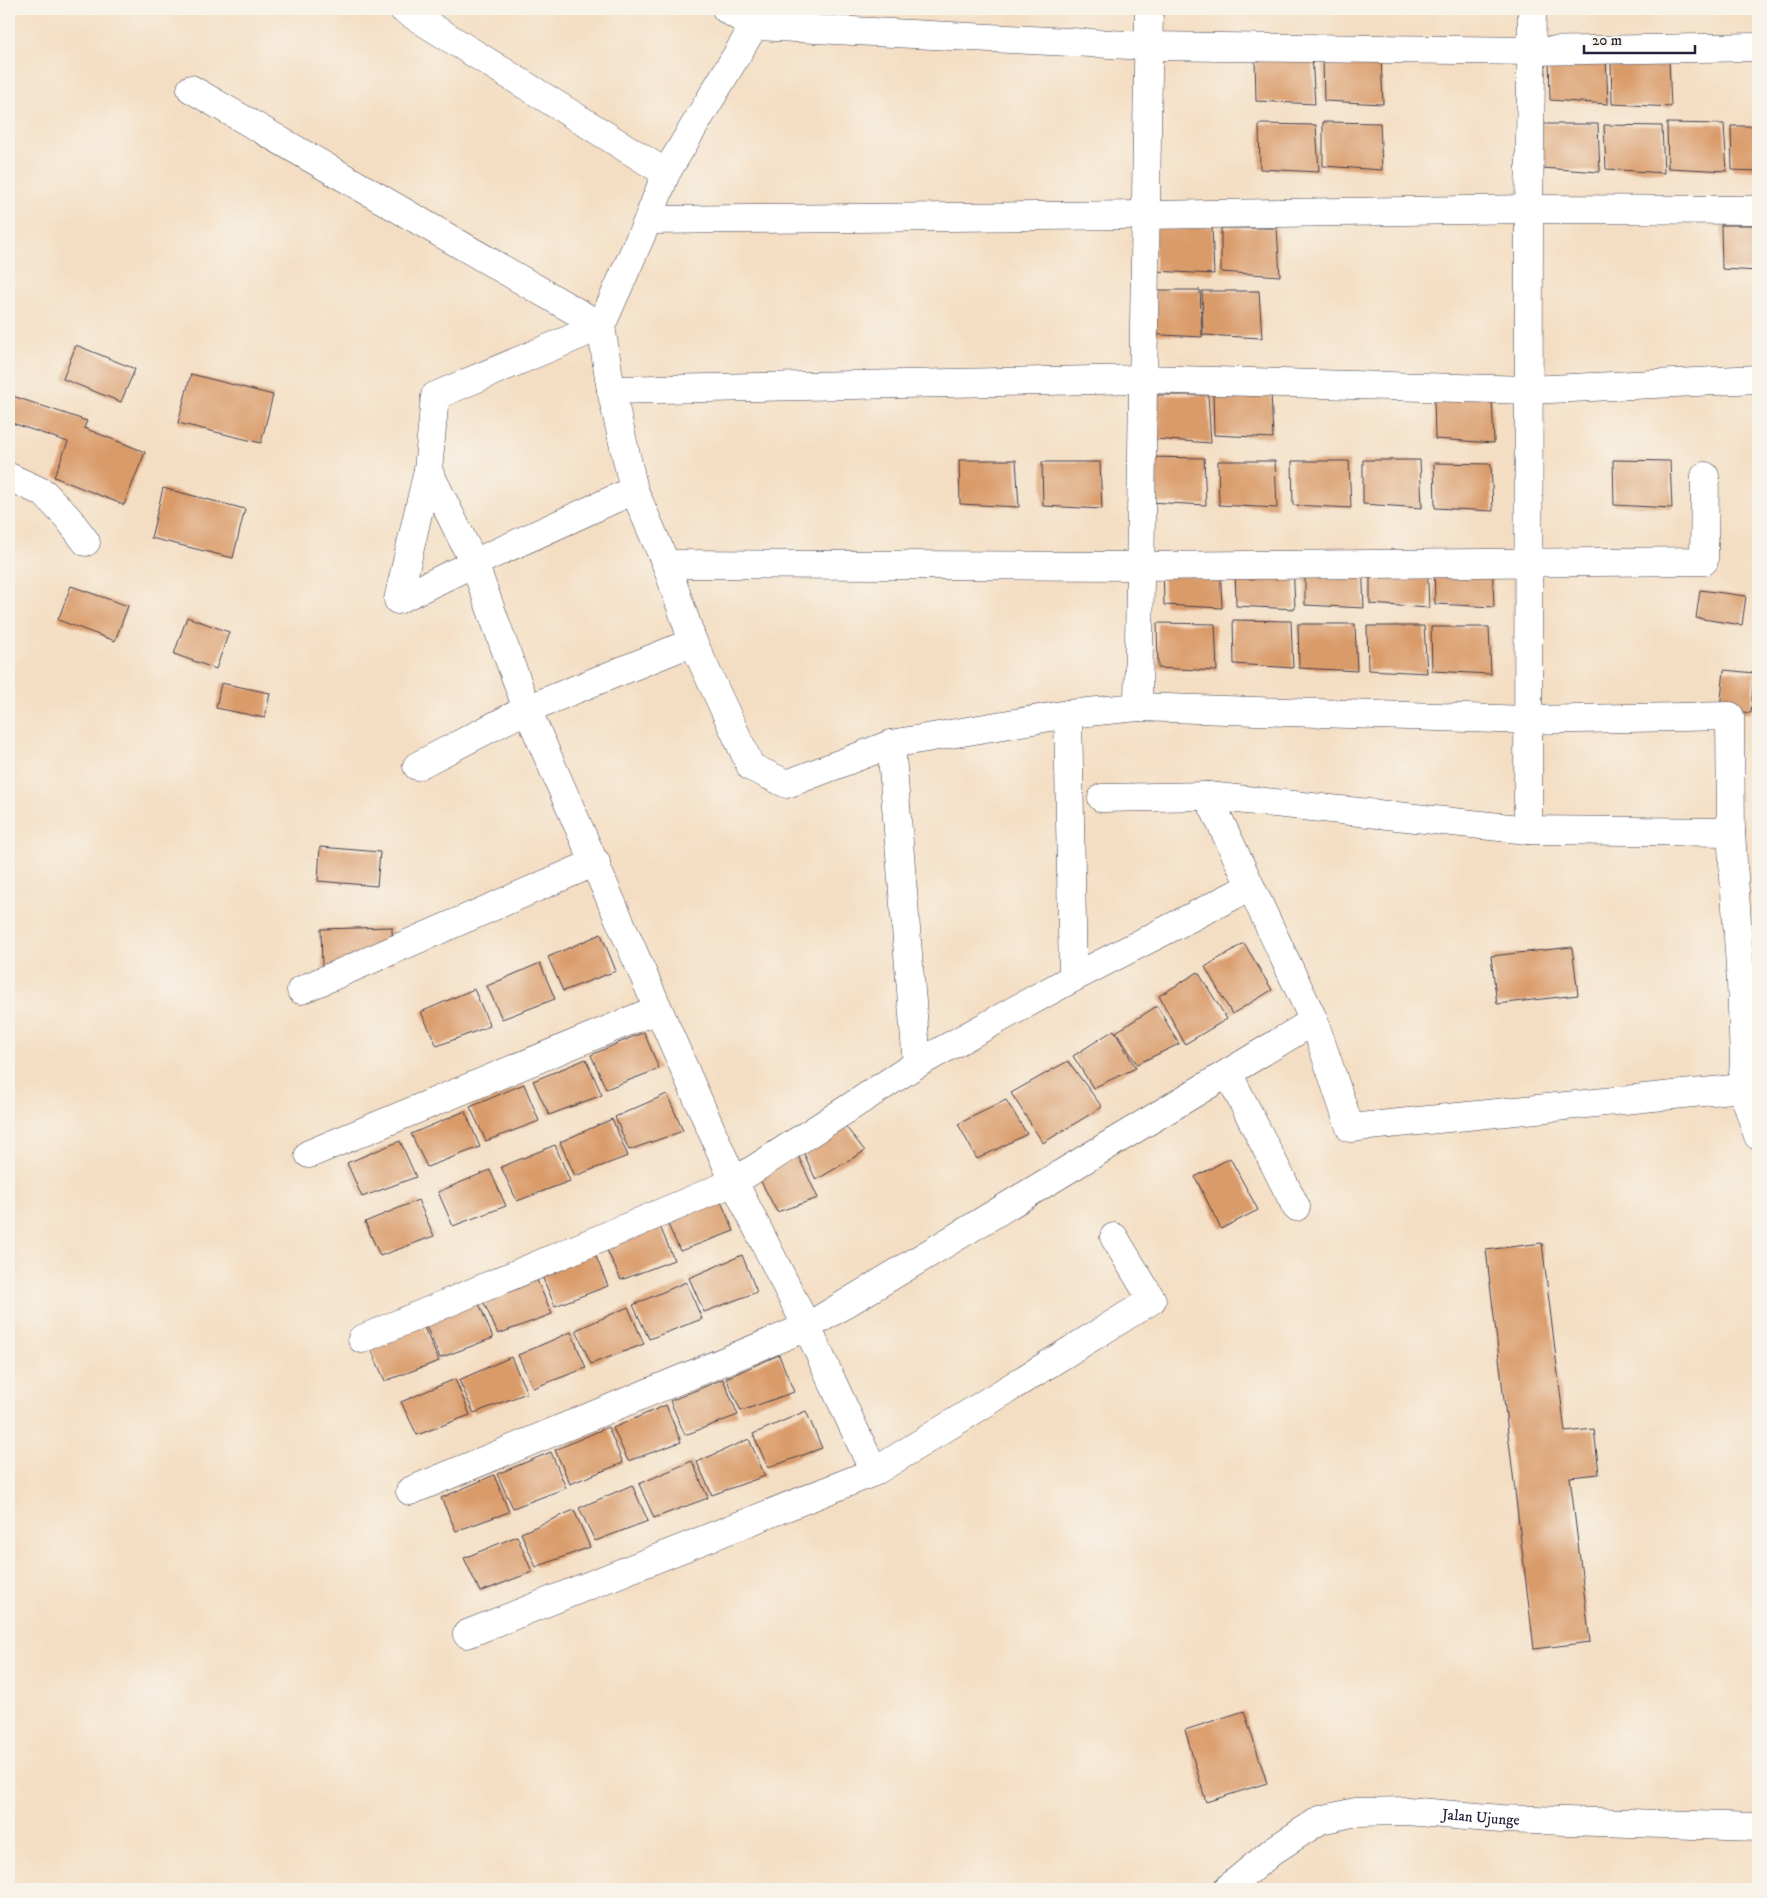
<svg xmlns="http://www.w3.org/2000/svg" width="1767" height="1898" font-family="'IM FELL DW Pica',serif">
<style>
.building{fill:#da9b6b}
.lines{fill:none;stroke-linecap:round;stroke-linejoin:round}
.minor-casing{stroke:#423e4f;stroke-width:29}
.minor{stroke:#fff;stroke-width:28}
.labels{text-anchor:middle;stroke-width:5;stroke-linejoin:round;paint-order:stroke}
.street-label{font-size:15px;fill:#22223b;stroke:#f7f3e8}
</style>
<rect width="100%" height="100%" fill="#f7f3e8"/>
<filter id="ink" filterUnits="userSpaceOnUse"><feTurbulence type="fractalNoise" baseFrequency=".02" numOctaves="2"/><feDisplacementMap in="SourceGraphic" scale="10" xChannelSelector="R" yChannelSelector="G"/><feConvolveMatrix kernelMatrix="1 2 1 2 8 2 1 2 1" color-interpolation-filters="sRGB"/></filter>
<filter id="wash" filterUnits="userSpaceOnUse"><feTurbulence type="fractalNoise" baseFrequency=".0096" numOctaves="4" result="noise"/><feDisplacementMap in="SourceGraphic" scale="20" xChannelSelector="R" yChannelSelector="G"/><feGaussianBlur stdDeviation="1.12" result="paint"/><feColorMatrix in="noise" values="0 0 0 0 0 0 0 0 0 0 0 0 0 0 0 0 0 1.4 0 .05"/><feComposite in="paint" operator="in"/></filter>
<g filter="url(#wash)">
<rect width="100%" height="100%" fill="#f4dec3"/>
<g id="blocks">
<!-- building -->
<g class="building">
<path d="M1323,56L1381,57L1383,104L1324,101Z"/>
<path d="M1549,56L1606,57L1608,104L1550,100Z"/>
<path d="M1255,57H1312L1315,104L1256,101Z"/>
<path d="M1611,60H1669L1671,107L1612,104Z"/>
<path d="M1323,122L1380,123L1382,170L1323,166Z"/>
<path d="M1667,123L1724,124L1727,171L1668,168Z"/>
<path d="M1259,124L1316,125L1319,172L1260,169Z"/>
<path d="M1541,124H1598L1600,172L1542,168Z"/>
<path d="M1604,125L1662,126L1664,173L1606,169Z"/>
<path d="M1731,126H1758V171L1732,170Z"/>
<path d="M1721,225H1758V271L1722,269Z"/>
<path d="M1155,227H1212L1214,274L1155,271Z"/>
<path d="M1221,228H1277L1280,276L1221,272Z"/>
<path d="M1143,290H1200L1202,337L1143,334Z"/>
<path d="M1202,291H1259L1262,338L1203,335Z"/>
<path d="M76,345L135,369L121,402L63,379Z"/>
<path d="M191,374L273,395L261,443L178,423Z"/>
<path d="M1213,391H1271L1273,438L1214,435Z"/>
<path d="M10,395L87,421L84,428L145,452L124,505L54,477L68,442L9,422V400Z"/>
<path d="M1151,395H1208L1211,443L1152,439Z"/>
<path d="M1434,395H1492L1494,443L1435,439Z"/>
<path d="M1147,457L1204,458L1206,505L1148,502Z"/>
<path d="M959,460H1016L1019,507L960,504Z"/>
<path d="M1363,460H1420L1422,508L1363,504Z"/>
<path d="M1613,460L1670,461L1672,508L1614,505Z"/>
<path d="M1218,461H1275L1277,508L1219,505Z"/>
<path d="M1292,461H1349L1351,508L1293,505Z"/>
<path d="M1042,462H1100L1102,509L1043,506Z"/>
<path d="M1434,463L1491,464L1493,511L1435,508Z"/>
<path d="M163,488L245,509L233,558L151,538Z"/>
<path d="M1163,560L1220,561L1222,608L1164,605Z"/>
<path d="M1370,560H1427L1429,608L1370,604Z"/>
<path d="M1434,560H1492L1494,607L1435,604Z"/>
<path d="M1305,561H1362L1364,608L1305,605Z"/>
<path d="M1235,562H1293L1295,609L1236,606Z"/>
<path d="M71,586L128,606L115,641L58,620Z"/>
<path d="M1700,590L1746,596L1742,625L1696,618Z"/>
<path d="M187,617L229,632L216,669L174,654Z"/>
<path d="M1233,620L1291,621L1293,668L1234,664Z"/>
<path d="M1157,623L1215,624L1217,671L1158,668Z"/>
<path d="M1298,624H1355L1357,671L1299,668Z"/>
<path d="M1367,626H1424L1427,673L1368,670Z"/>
<path d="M1431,627H1489L1491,674L1432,671Z"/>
<path d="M1724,670L1754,673L1751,713L1720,709Z"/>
<path d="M221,683L270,693L265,718L216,708Z"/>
<path d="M320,847L380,852L377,886L318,881Z"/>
<path d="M392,927L393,964L322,967L321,929Z"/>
<path d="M601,934L616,971L563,991L548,957Z"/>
<path d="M1244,943L1272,990L1232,1014L1205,967Z"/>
<path d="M1572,947L1578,995L1497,1004L1491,956Z"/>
<path d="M540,963L555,999L502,1019L487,986Z"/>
<path d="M1198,972L1227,1019L1185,1044L1159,996Z"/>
<path d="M474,989L490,1026L437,1046L421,1012Z"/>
<path d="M1157,1006L1179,1044L1137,1064L1116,1032Z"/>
<path d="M1114,1030L1136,1068L1093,1088L1073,1056Z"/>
<path d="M644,1032L659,1069L606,1089L591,1055Z"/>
<path d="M586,1059L602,1095L549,1115L533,1081Z"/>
<path d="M1068,1061L1102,1107L1043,1143L1011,1093Z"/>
<path d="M524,1084L539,1121L486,1141L470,1107Z"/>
<path d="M667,1094L683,1131L629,1150L615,1117Z"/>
<path d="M1006,1100L1027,1134L977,1159L958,1124Z"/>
<path d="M465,1111L480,1147L427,1167L411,1134Z"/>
<path d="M612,1119L628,1156L575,1176L560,1142Z"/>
<path d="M842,1122L865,1151L816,1180L800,1145Z"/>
<path d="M400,1141L416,1177L362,1197L347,1163Z"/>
<path d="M555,1145L570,1181L517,1201L501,1167Z"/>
<path d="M793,1145L818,1198L777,1212L754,1168Z"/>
<path d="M1230,1158L1258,1210L1221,1229L1195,1177Z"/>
<path d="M490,1170L506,1206L453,1226L438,1192Z"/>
<path d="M718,1195L734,1231L680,1251L665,1218Z"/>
<path d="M418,1200L434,1236L380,1256L365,1222Z"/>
<path d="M659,1224L674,1260L621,1280L605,1246Z"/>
<path d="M1542,1243L1565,1432L1594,1429L1599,1474L1570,1477L1590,1642L1534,1649L1486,1250Z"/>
<path d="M593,1249L608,1286L555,1306L540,1272Z"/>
<path d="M742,1255L757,1292L704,1312L689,1278Z"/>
<path d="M536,1278L552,1314L498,1334L483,1301Z"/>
<path d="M686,1282L702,1319L649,1339L633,1305Z"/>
<path d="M478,1301L493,1338L440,1358L425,1324Z"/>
<path d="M628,1307L644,1344L591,1364L576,1330Z"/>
<path d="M423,1325L439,1361L385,1381L370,1347Z"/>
<path d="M571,1332L586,1368L533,1388L518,1355Z"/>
<path d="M779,1355L794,1392L741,1411L726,1378Z"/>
<path d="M511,1357L527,1393L474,1413L459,1380Z"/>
<path d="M455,1379L470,1415L417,1435L401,1402Z"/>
<path d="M723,1379L738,1415L685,1435L670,1401Z"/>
<path d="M666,1405L681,1442L628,1461L613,1428Z"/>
<path d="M806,1411L822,1448L768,1468L753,1434Z"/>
<path d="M608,1427L623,1463L570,1484L555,1450Z"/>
<path d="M749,1439L765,1476L712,1495L697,1462Z"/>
<path d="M551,1452L566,1488L513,1508L497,1474Z"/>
<path d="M692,1461L708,1498L654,1518L639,1484Z"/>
<path d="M494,1475L509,1512L456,1531L441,1498Z"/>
<path d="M632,1485L648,1521L595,1541L579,1508Z"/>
<path d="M574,1510L590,1547L536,1567L521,1533Z"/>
<path d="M517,1536L532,1572L480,1592L464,1558Z"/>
<path d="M1244,1711L1267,1783L1206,1802L1185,1730Z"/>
</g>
</g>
</g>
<g filter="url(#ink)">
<use href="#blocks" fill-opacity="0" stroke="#423e4f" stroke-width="1"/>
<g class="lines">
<defs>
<g id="minor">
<path d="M403,9L666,173"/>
<path d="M726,9L754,26L1149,46L1532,51L1758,47"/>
<path d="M754,26L666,173L648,220L601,326L611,390L634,490L666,564L693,642L751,767L787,784L891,744L1068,714L1138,707L1528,720L1730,716L1731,832L1741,982L1744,1061L1742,1088L1758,1136"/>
<path d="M191,89L601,326"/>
<path d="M648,220L1146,215L1529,209L1758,210"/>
<path d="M611,390L1143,379L1529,390L1758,379"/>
<path d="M428,470L398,600L474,563L634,490"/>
<path d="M9,477L44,493L68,518L86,542"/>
<path d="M666,564L1141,566L1704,561L1705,476"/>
<path d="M1138,707L1149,9"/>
<path d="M1068,714L1073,978"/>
<path d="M891,744L917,1064"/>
<path d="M417,766L527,709L693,642"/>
<path d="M1208,796L1314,1021L1350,1128L1742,1088"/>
<path d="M1102,798L1208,796L1528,830L1731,832"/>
<path d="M1528,830L1529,209L1532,9"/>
<path d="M301,990L596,862"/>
<path d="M1228,1073L1296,1207"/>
<path d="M309,1154L658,1009"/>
<path d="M1114,1237L1152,1300L874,1472L807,1327L734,1182L917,1064L1073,978L1250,887"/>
<path d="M362,1339L734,1182L527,709L474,563L428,470L435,396L601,326"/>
<path d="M410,1491L807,1327L1314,1021"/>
<path d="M467,1634L874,1472"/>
<path id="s1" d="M1227,1889L1274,1850L1320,1820L1356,1812L1407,1811L1501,1819L1758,1827"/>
</g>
</defs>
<!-- minor casing -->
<use href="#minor" class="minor-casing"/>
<!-- minor -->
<use href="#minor" class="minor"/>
</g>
</g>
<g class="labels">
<!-- street labels -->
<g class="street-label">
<text dy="5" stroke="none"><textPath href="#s1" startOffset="278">Jalan Ujunge</textPath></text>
</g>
</g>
<!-- margin -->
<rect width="1767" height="1898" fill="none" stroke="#f7f3e8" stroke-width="30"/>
<!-- scale -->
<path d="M1584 45v8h111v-8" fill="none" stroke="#22223b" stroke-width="2.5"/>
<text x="1592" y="45" font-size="15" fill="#22223b" stroke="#f7f3e8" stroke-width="4" paint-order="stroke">20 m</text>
</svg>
